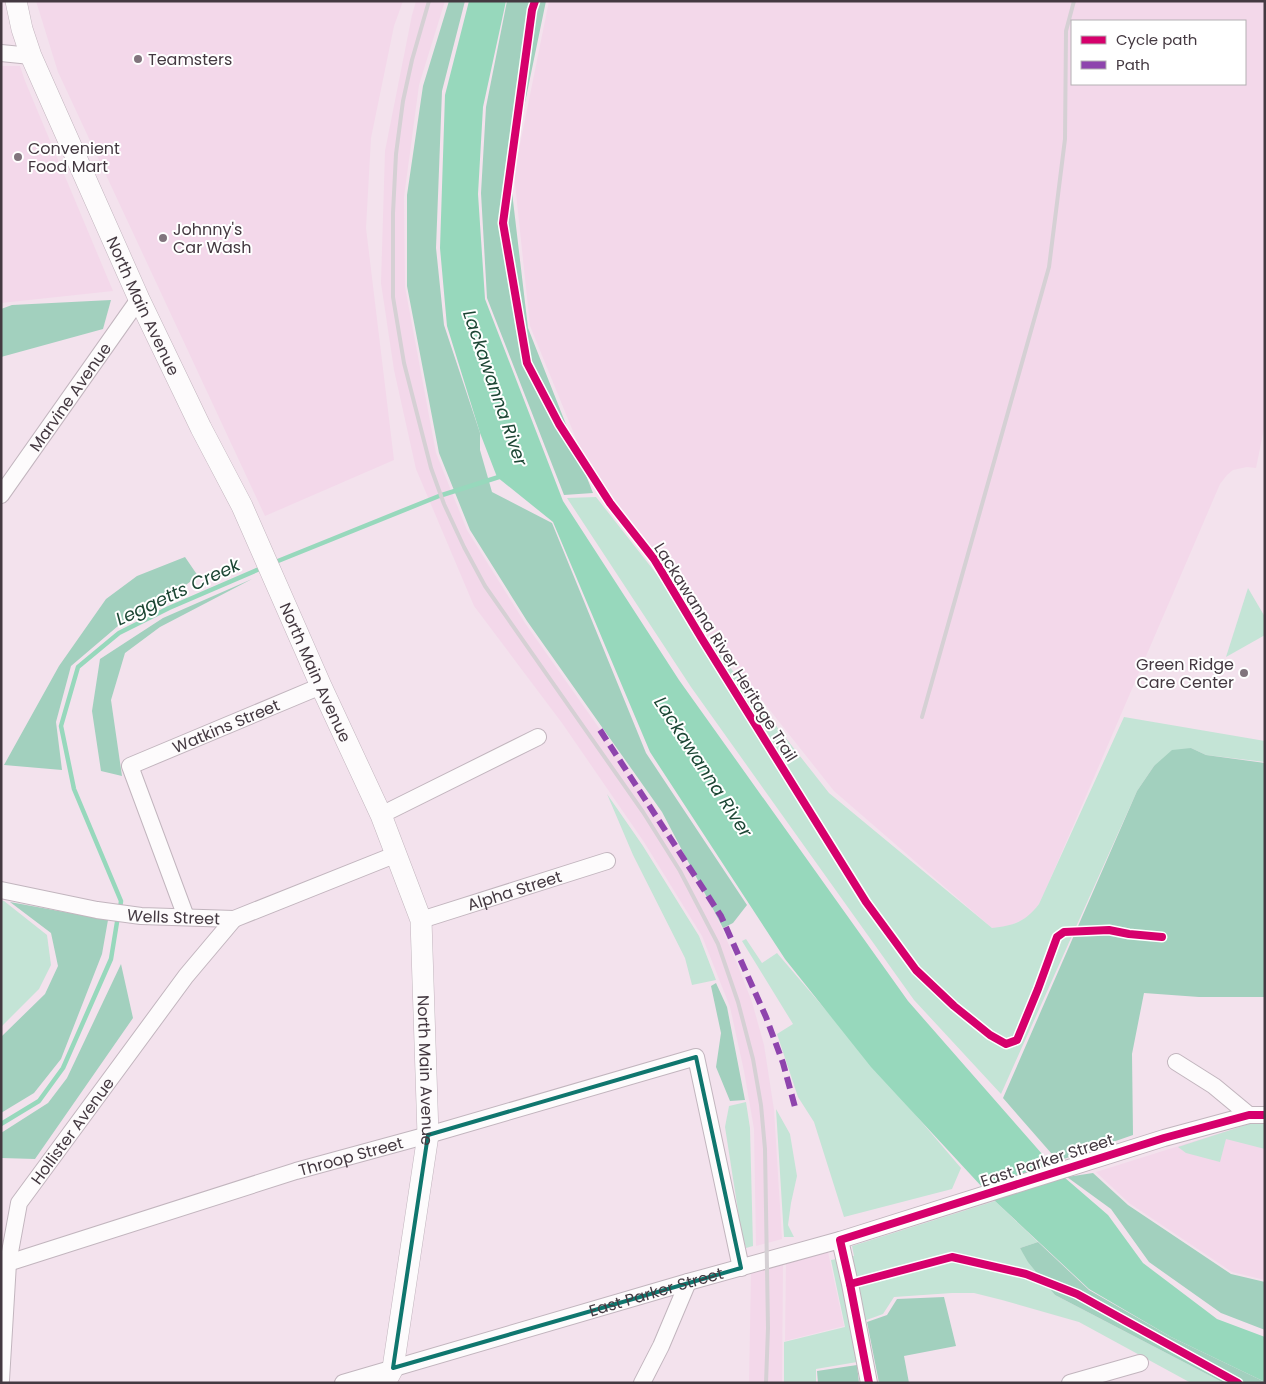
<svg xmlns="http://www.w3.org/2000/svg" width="1266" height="1384" font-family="Poppins,sans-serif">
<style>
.built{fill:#f3d8ea;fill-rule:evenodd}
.green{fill:#c4e4d6}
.forest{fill:#a2d0be}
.water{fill:#97d8bc}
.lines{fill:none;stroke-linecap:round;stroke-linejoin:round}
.stream{stroke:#97d8bc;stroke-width:4.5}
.minor-casing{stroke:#c2b5be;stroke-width:18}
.major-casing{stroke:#c2b5be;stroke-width:22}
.minor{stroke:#fdfbfc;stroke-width:16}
.major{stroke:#fdfbfc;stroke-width:21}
.rail{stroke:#d5d0d4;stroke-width:4}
.quiet{stroke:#8e44ad;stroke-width:6;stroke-dasharray:12 6;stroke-linecap:butt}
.cycleway-casing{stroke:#fff;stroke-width:11}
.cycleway{stroke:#d6006c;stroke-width:8}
.marked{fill:none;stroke:#0f766e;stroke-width:4;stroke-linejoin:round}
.poi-dot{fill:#81747d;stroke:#fff;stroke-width:2}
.labels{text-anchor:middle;stroke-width:4;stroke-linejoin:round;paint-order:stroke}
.poi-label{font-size:16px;fill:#443941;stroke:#fff;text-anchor:start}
.street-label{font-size:16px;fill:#443941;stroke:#fff}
.water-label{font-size:18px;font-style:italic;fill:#1c4634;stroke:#fff}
</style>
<rect width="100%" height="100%" fill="#f3e2ed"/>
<!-- built -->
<g class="built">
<path d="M36,1H403L394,26L371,138L366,228L394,460L265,516L58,72Z"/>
<path d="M416,1H445L419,85L404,197L405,287L436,453L467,530L525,623L659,813L715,913L736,961L752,1002L764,1045L774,1110L782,1239L756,1246L754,1129L744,1071L730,1007L702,936L644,842L562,723L474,606L416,469L394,370L381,283L385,151L412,15Z"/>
<path d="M549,1H1265V424L1256,468L1247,467L1233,470L1227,475L1220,484L1046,889L1039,904L1030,916L1007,927L992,928L834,791L599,495L530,326L514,174ZM1072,21H1245V84H1072Z"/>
<path d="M1,66H20L25,81L113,291L1,303Z"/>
<path d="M1252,1123L1265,1124V1280L1232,1272L1129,1203L1096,1172Z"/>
<path d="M828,1252L844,1326L785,1341L786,1264Z"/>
<path d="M783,1265L782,1383H749L751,1273Z"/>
</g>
<!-- green -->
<g class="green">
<path d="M596,497L829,793L992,928C1014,926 1026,921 1039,904L1124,717L1265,741V762L1206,755L1191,748L1154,766L1137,791L1001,1094L914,1000L691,687L567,498Z"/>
<path d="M1248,588L1265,617V635L1226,657Z"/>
<path d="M607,794L643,846L699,936L716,980L692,985L685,958L633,855Z"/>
<path d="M1,900L4,901L47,935L51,965L39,989L1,1027Z"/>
<path d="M746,939L762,963L777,953L961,1168L952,1189L844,1217L814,1122L798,1097L777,1034L793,1024L742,941Z"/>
<path d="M746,1102L750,1128L753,1246L746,1248L741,1230L725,1127L729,1106Z"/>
<path d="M776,1109L790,1134L797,1176L791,1203L788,1225L794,1237H784Z"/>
<path d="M1252,1123L1265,1124V1149L1226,1139L1220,1162L1186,1153L1178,1147Z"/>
<path d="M995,1201L1038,1242L1020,1248L1055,1295L1224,1383H1191L1079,1322L1002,1300L974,1293H952L894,1297L883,1314L850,1326L857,1362L816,1369V1383H784V1342L845,1327L831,1260L854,1256L852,1246Z"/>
</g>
<!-- forest -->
<g class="forest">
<path d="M449,1H465L442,91L436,248L444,325L480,433V450L492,492L552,523L646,753L747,905L733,923L723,928L662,812L527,621L470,530L439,453L407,286V195L423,86Z"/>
<path d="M507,1H546L510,175L528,328L593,493L564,495L487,298L481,193L486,107Z"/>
<path d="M111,300L103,329L1,357V309L12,305Z"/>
<path d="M185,557L198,576L168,598L118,626L71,666L56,722L62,770L4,765L59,666L106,599L137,576Z"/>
<path d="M252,579L160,627L125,653L111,700L122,776L101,771L92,711L100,659L163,618Z"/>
<path d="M1191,748L1206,755L1265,763V997H1199L1144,993L1132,1054L1133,1135L1058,1161L1003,1098L1137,791L1154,766L1172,750Z"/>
<path d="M10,902L108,920L102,954L61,1059L34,1093L1,1113V1037L45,994L58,966L51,933Z"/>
<path d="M121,964L133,1018L35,1159L1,1158V1133L48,1103L67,1078Z"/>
<path d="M716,983L727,1007L745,1100L730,1101L716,1067L721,1033L711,986Z"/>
<path d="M1093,1173L1128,1205L1231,1274L1265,1282V1330L1221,1313L1149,1262L1111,1209L1067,1177Z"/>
<path d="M1038,1242L1089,1290L1171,1337L1265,1382V1383H1224L1055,1295L1028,1262L1020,1248Z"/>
<path d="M944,1297L956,1346L904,1356L909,1383H879L867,1322L887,1315L897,1299Z"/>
<path d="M857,1365L859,1383H818L817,1371Z"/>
</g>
<!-- water -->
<path class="water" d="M469,1H506L483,107L478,194L485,299L563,501L679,680L908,1001L1057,1171L1108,1215L1143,1263L1217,1319L1265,1337V1382L1171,1337L1089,1289L995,1201L871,1067L785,959L650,752L553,522L497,477L480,433L447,326L440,248L445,95Z"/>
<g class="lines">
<!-- stream -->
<g class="stream">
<path d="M273,563L439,496L502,476"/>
<path d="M120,909L121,901L74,789L61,726L78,667L119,633L169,608L264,567"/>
<path d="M1,1124L39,1101L63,1068L111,959L118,916"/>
</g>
<defs>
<g id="minor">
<path d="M1,53L31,56"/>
<path id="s1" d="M1,495L139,299"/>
<path d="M381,815L538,737"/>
<path id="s2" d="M1,890L97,910L141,916L234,919L397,854"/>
<path id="s3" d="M186,917L130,766L321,686"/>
<path id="s4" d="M421,920L607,861"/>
<path d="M1176,1062L1214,1086L1249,1115"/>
<path d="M840,1240L850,1284L869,1383"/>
<path id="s5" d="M8,1263L296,1171L428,1135L696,1057L741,1268"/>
<path id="s6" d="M1,1380L8,1263L19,1203L186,976L234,919"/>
<path id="s7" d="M343,1383L688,1282L840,1240L1164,1138L1249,1115H1265"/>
<path d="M642,1383L661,1346L688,1282"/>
<path d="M1070,1383L1140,1363"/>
</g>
<g id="major">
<path id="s8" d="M16,1L22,29L31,56L139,299L201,428L242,506L321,686L381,815L421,920L428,1135L393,1368L385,1383"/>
</g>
</defs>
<!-- minor casing -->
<use href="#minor" class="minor-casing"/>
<!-- major casing -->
<use href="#major" class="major-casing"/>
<!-- minor -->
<use href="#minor" class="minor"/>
<!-- major -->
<use href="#major" class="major"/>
<!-- rail -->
<g class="rail">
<path d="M429,1L412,60L403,101L396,154L393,213V297L404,363L431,468L444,504L464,547L485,586L643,812L680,871L718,944L738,1002L753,1059L761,1105L765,1149L768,1328L766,1383"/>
<path d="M922,717L1049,267L1065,139L1066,31L1074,1"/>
</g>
<!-- quiet -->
<path class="quiet" d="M600,730L721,916L766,1017L783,1063L795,1107"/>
<defs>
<g id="cycleway">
<path d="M535,1L532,10L503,223L527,363L559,424L610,503L654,559L702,639L866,902L916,970L954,1006L990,1035L1006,1044L1017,1040L1038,989L1057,937L1064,932L1109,930L1129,934L1162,937"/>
<path d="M850,1284L952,1257L1026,1274L1077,1294L1238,1383"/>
<path d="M869,1383L850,1284L840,1240L1164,1138L1249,1115H1265"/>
</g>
</defs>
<!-- cycleway casing -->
<use href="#cycleway" class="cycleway-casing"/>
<!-- cycleway -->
<use href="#cycleway" class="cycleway"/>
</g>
<!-- marked area -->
<path class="marked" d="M696,1057L741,1268L393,1368L428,1135Z"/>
<!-- markers -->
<g class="poi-dot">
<circle cx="138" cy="59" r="5"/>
<circle cx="18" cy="157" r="5"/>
<circle cx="163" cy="238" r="5"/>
<circle cx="1244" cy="673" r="5"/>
</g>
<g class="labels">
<!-- poi labels -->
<g class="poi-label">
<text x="148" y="65">Teamsters</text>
<text x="28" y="154">Convenient<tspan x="28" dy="18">Food Mart</tspan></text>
<text x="173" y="235">Johnny's<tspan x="173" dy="18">Car Wash</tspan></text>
<text x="1234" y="670" text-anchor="end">Green Ridge<tspan x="1234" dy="18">Care Center</tspan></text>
</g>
<!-- street labels -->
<g class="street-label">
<text dy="6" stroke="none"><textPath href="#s8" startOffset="331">North Main Avenue</textPath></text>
<text dy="6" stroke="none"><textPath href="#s1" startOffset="120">Marvine Avenue</textPath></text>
<text transform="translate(726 652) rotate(58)" y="6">Lackawanna River Heritage Trail</text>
<text dy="6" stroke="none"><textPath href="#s8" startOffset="736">North Main Avenue</textPath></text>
<text dy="6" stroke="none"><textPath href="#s3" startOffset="265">Watkins Street</textPath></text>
<text dy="6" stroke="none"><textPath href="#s4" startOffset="98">Alpha Street</textPath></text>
<text dy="6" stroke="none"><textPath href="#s2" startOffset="175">Wells Street</textPath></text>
<text dy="6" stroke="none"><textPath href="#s8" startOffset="1156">North Main Avenue</textPath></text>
<text dy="6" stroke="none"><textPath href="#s6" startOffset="268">Hollister Avenue</textPath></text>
<text dy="6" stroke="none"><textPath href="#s5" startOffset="359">Throop Street</textPath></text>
<text transform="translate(1047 1160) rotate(-18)" y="6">East Parker Street</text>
<text dy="6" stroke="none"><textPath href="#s7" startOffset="326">East Parker Street</textPath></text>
</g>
<!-- water labels -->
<g class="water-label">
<text transform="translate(495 388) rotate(71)" y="6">Lackawanna River</text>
<text transform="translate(178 592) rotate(-25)" y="6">Leggetts Creek</text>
<text transform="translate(703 767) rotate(57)" y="6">Lackawanna River</text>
</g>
</g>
<!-- border -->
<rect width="1266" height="1384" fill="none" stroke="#443941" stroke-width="5"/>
<!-- legend -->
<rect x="1071" y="20" width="175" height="65" fill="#ffffff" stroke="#b4b0b3"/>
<rect x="1081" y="36" width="25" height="8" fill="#d6006c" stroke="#b4b0b3"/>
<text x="1116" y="45" font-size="15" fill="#443941">Cycle path</text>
<rect x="1081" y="61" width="25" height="8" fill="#8e44ad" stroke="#b4b0b3"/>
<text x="1116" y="70" font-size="15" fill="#443941">Path</text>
</svg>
